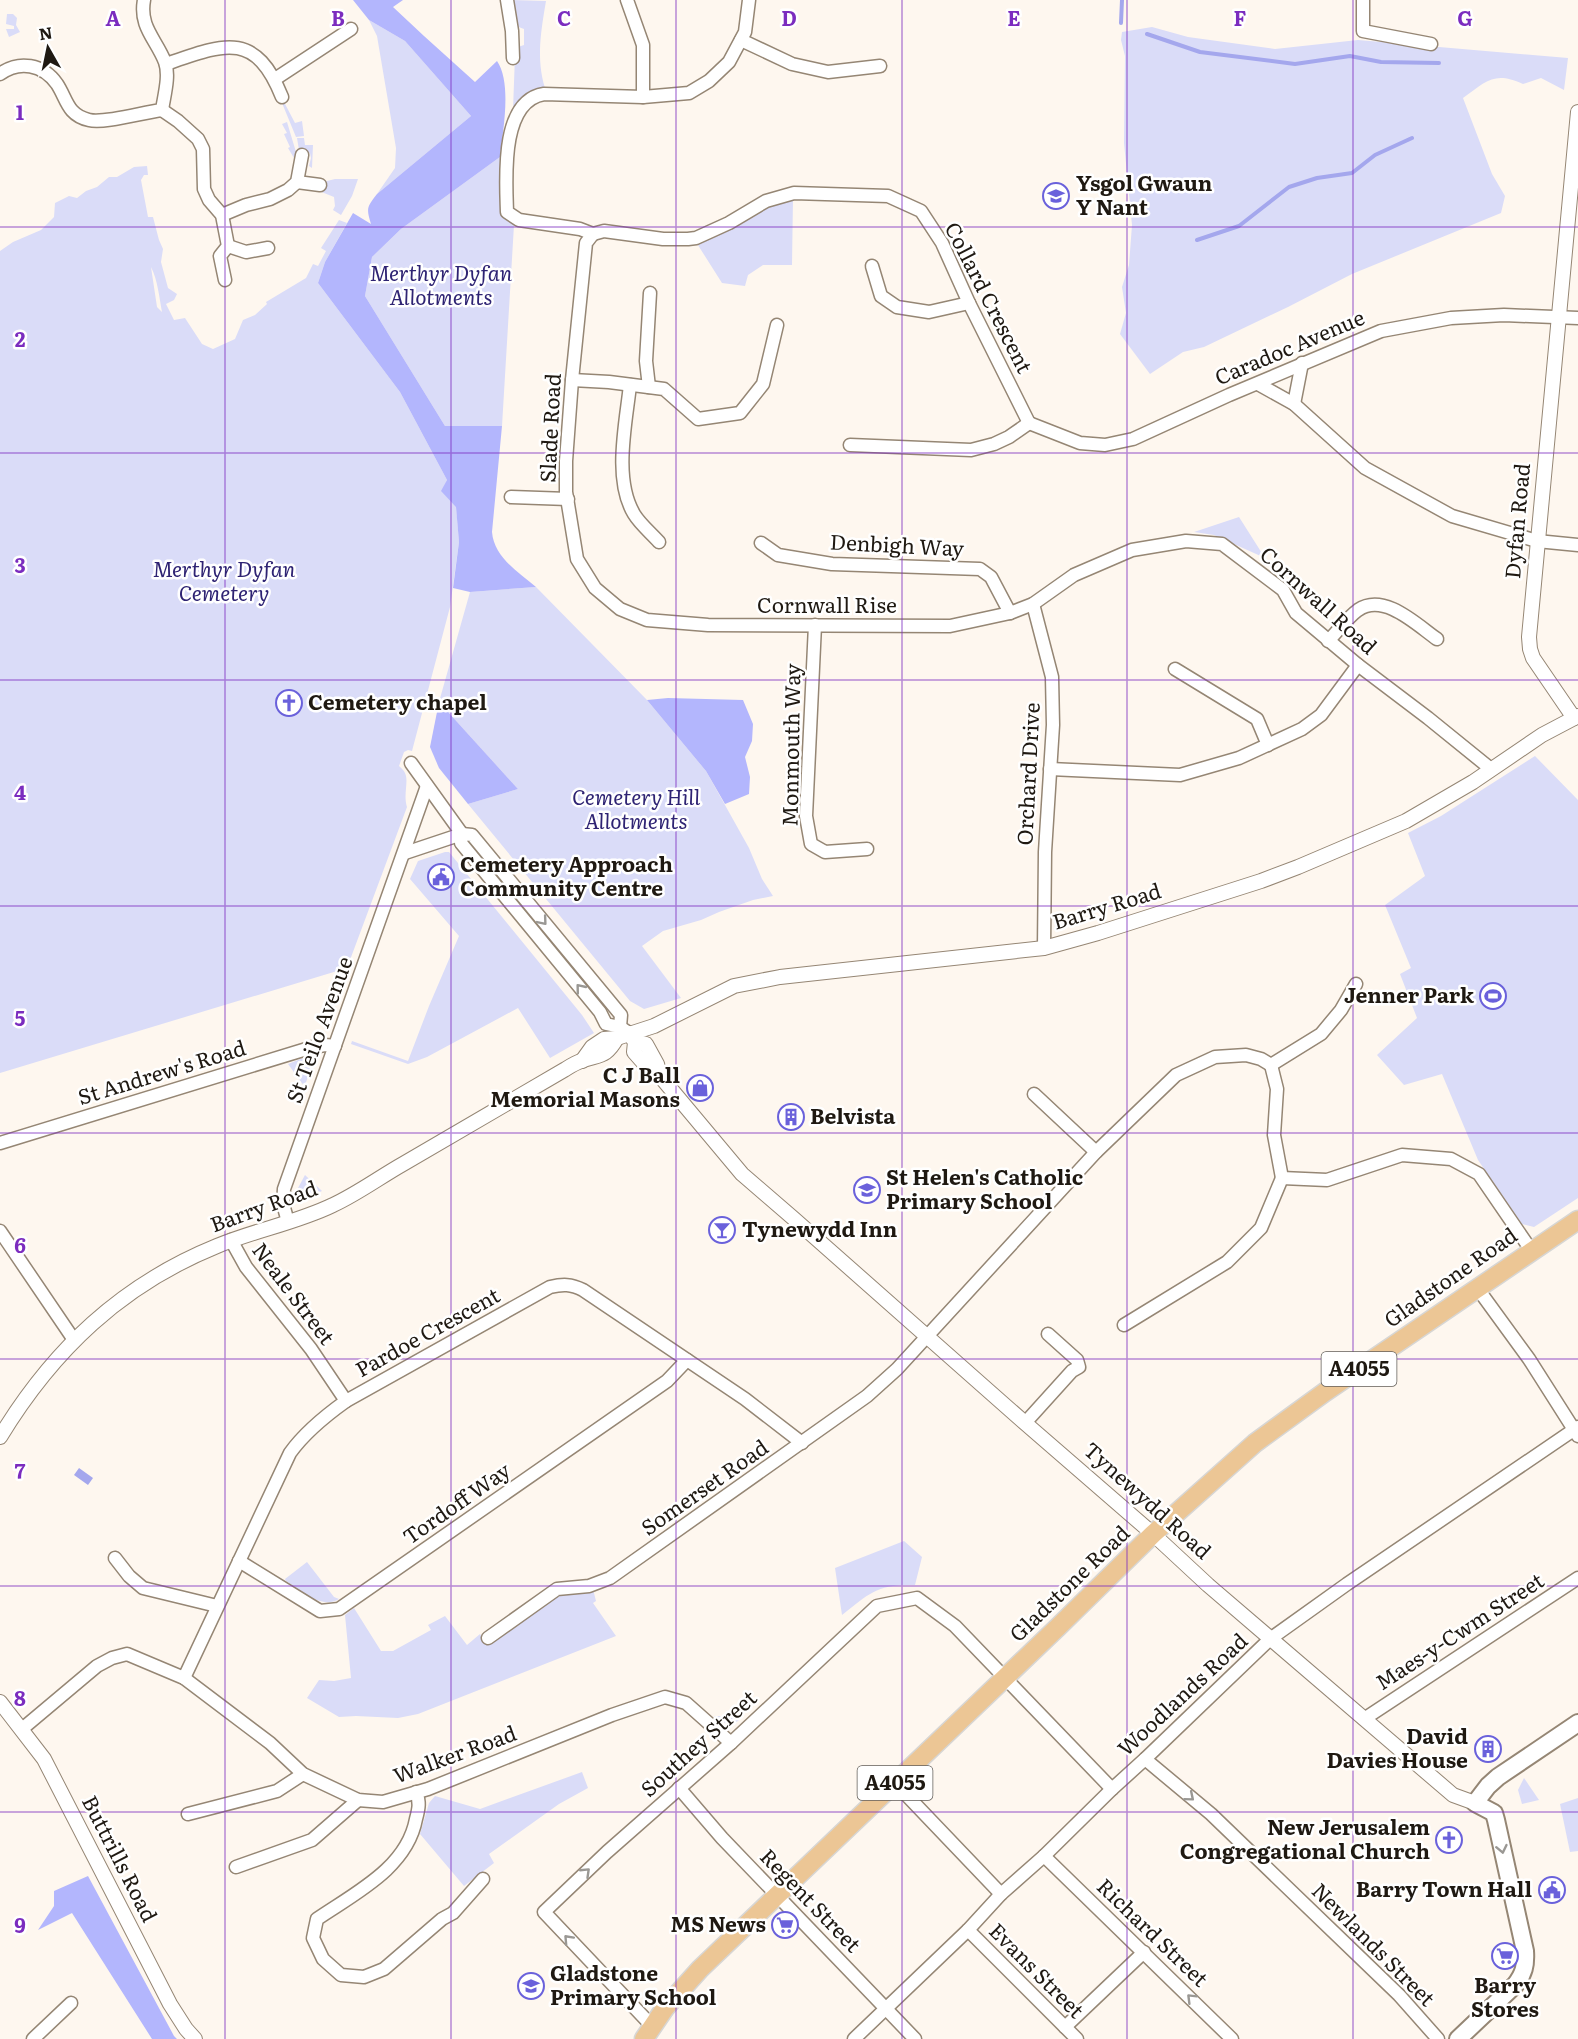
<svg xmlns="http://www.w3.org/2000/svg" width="1578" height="2039" font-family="Literata,serif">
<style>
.green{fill:#dadcf8;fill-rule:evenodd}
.forest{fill:#b3b6fd}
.water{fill:#a4a7ed}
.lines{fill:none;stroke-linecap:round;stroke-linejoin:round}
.stream{stroke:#a4a7ed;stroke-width:4}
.minor-casing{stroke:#958674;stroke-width:15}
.tertiary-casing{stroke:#958674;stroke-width:16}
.secondary-casing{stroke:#958674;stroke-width:20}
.primary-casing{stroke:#d7d6d4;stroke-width:21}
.minor{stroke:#fff;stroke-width:12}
.tertiary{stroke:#fff;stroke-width:14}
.secondary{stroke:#fff;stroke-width:16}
.primary{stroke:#ecc695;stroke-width:18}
.oneway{stroke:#9a9894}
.grid{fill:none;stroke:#7b2cbf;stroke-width:1.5;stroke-opacity:0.55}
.labels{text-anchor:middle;stroke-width:5;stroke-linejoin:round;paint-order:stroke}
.shield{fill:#fff;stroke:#625e59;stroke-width:1.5}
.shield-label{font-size:20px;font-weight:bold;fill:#1f1912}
.poi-label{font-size:21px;font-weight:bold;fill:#1f1912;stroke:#fff;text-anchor:start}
.park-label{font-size:21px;font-style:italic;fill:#2e2373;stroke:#fff}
.street-label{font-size:21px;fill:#1f1912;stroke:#fff}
.grid-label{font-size:20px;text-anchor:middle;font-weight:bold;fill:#7b2cbf;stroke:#fff;stroke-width:5;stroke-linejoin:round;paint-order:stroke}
</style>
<rect width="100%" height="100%" fill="#fef7ef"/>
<!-- green -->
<g class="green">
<path d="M511,0L546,1C541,31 536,58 545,88C530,90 523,99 513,110L515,55L518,47L524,45V29L516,26Z"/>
<path d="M7,14H13L17,18L16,25L20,32L9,37L6,29H14V26L6,24Z"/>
<path d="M369,20L405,41L471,116L377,194L395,168L396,148L377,36Z"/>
<path d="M1152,27L1188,37L1275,49L1358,40L1568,58L1564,90L1541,78L1523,84C1494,71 1487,81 1463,98L1492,174L1505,196L1501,213L1352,274L1288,307L1204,347L1183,352L1150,374L1120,334L1126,313L1122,287L1129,265L1132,225L1124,143L1125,56L1121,40L1122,32Z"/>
<path d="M284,102L295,123L302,121L304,136L296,137L282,103Z"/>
<path d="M287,122L296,152L294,158L288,148L290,147L284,134L287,133L282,124Z"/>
<path d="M297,138H304L305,145H313L312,168L309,166L311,158L310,153L299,150Z"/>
<path d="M500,157V205L505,219L514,225L502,426H445L365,296L372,257L401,229Z"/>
<path d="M147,166L148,175H144L141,180L148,217H153L159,240L163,249L161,262L168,288L177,294L174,300L166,304L174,320L185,318L202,344L213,349L235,339L243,320L255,315L267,304L266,302L306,278L313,264L318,266L326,251L321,248L339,220L347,223L325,262L318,283L400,392L447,480L442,491L456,506L459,542L450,607L412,751L408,750L404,752L399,766C401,768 404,770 405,773C409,781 403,795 407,807L347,968L0,1073V251L13,242L41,230L54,217L55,203L69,196L77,198L86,191L97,187L109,177H117L134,167ZM151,267C158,281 159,297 162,312L157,307Z"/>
<path d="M335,179H358L352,196L341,215L333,210L335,206L334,197L319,191L323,188V182Z"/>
<path d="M793,198L792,265H763L748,275L745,286L722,283L696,242L767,208Z"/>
<path d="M1239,517L1265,558L1214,535L1194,532Z"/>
<path d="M536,587L647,700L706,771L749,848L762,879L773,896L753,900L719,912L701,920L663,931L642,946L681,998L644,1009L630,1001L468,804L518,789L439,702L470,592Z"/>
<path d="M1535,756L1578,800V1198L1534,1227L1522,1224L1478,1160L1442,1074L1404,1085L1377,1055L1417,1018L1400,974L1411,968L1385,905L1425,876L1408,833L1441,816Z"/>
<path d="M445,852H449L582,1015L594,1033L550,1058L518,1008L427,1057L408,1064L351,1044L352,1041L408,1061L429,1006L459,936L410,879L418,861Z"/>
<path d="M308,1056L313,1063L305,1085L304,1086L288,1064Z"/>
<path d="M305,1175L322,1191L306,1198L301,1197L298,1193V1188Z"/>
<path d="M904,1541L922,1557L915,1585C877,1584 870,1593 842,1615L835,1568Z"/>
<path d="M307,1562L334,1597L339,1599C321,1610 301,1590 286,1581L285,1579Z"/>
<path d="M593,1589L596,1601L593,1603L616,1636L418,1714L398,1718L356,1716L339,1717L307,1698L319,1680L334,1681L351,1678L345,1615L354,1608L381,1651H393L431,1630L428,1625L445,1616L467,1645L480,1634L487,1644L553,1596Z"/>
<path d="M714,1716L741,1717C734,1729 723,1723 714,1716Z"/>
<path d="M582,1772L588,1788L559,1804L489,1854L494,1863L464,1886L420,1834L429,1803L435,1796L480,1809Z"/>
<path d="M1524,1778L1539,1800L1522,1804L1518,1790Z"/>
<path d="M1578,1798V1851L1570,1852L1560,1804Z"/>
</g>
<!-- forest -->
<g class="forest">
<path d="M353,0H403L393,7L424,36L475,82L497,61C512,83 503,130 500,157L401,229L372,257L365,296L445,426H502L492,532C494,557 518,572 536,587L470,592L453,588L459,542L456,507L441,491L447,480L400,392L318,283L325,262L353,213L371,224C366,208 367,207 377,194L471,116L405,41L369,20Z"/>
<path d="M668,698L743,700L753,724L752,741L745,757L750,777L749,794L725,804L706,771L647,700Z"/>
<path d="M439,702L518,789L468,804L439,768L430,747Z"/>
<path d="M88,1876L174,2036L177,2039H152L72,1913L38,1930L54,1906V1891Z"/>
</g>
<!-- water -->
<path class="water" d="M79,1468L93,1478L88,1485L74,1475Z"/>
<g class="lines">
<!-- stream -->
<g class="stream">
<path d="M1121,23L1122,0"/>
<path d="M1147,34L1200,52L1295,64L1350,56L1381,62L1439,63"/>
<path d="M1197,240L1239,226L1289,187L1317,178L1352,173L1375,155L1412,138"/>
</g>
<defs>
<g id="minor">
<path d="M507,0L512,31L513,58"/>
<path d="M627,0L643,45V97"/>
<path d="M749,0L745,32L729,62L709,81L689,93L643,97L544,94C500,101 506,179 507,212L519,220L580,229L593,234L604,231L663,239H688L696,238L729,223L766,201L794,193L888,196L921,211L942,243L969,303L1029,423"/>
<path d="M1363,0V31L1431,44"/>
<path d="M741,40L792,64L828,72L880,66"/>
<path d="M166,64C224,44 255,30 282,97"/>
<path d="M0,74C19,60 43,64 57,84C67,99 67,115 89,120C104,124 144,112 162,110C164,96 170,76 165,62C156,39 139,27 144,0"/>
<path d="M275,79L351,29"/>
<path d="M162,110L178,121L198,139L203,149L204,189L209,200L222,215L228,246L220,256L225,280"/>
<path d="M297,182L320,185"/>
<path d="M222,215L246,205L270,199L288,190L297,182L302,155"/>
<path d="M593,234L586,243L572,380L566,461V492L577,559L595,588L620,609L647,620L708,625L950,626L1010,613L1033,604L1074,575L1132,550L1186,541L1222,544L1283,590L1296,613L1358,665L1428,718L1491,769"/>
<path d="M228,246L246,252L268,248"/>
<path d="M872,266L881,296L897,307L929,312L969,303"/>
<path d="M572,380L609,382L664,389L698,419L740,413L763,384L777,325"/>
<path d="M1258,384L1294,404L1365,468L1452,516L1537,541L1578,545"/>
<path d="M630,385C626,423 613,479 634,514C640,524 651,533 659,542"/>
<path d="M649,387L646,361L650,293"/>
<path d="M1294,404L1302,363"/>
<path d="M1029,423L1080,443L1105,445L1133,439L1229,395L1381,331L1451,318L1504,315L1578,318"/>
<path d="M850,445L971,450L994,444L1009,437L1029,423"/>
<path d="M511,497L568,499"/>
<path d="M761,543L778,555L832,564L980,569L991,577L1010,613"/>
<path d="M1033,604L1052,677L1053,725L1045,852L1044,948"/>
<path d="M815,625L806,816L811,844L825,852L867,849"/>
<path d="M1328,641C1338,631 1347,618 1358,610C1384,592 1417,625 1437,639"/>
<path d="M1175,669L1257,719L1268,745"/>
<path d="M411,763L462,834L461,843L600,1012L606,1024L620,1027L629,1033"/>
<path d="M1050,769L1180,775L1239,758L1302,729L1321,715L1358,665"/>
<path d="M405,853L462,834L472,835L621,1015L620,1027"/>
<path d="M1271,1065L1277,1089L1274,1135L1282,1178"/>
<path d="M1034,1094L1096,1152"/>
<path d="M0,1143L313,1047L325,1045L335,1046"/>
<path d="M288,1222L283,1204L284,1189L427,786"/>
<path d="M0,1231L74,1340"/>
<path d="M231,1240L246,1267L311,1349L346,1401"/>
<path d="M1478,1289L1529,1359L1578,1436"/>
<path d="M1124,1325L1227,1262L1261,1228L1282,1178L1327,1180L1402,1155L1451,1159L1479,1174L1531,1250"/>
<path d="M1025,1423L1072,1371L1079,1367L1077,1360L1048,1334"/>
<path d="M115,1558L129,1576L143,1588L217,1606"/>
<path d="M239,1561L320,1611L339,1609L667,1381L687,1360"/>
<path d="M488,1638L557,1589L589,1586L610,1578L867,1396L897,1369L1096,1152L1176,1075L1215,1057L1246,1055L1261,1059L1271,1065L1321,1034L1341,1010L1356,984"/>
<path d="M184,1678L290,1453C305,1432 325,1416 346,1401L550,1287C563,1284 571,1284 583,1290L745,1399L802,1443"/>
<path d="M1364,1719L1578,1578"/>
<path d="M22,1729L97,1666L112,1658L127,1654L184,1678L270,1743L303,1774L358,1800L383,1802L428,1789L612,1715L665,1697L686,1703L731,1743"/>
<path d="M1145,1759L1211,1814L1399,1995L1438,2039"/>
<path d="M895,1783L1001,1894"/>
<path d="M679,1788L722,1838L915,2039"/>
<path d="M416,1792C420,1802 419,1808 416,1819C407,1868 355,1893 317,1919L313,1938L323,1959L341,1975L364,1977L384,1969L442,1919L453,1913L483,1879"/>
<path d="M188,1814L277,1791L303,1774"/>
<path d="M1044,1856L1232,2039"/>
<path d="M236,1867L312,1840L358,1800"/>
<path d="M968,1930L1077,2039"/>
<path d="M652,2026L544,1912L607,1852L731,1743L877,1606L917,1598L955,1626L1112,1789"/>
<path d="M1065,2027L1144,1952"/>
<path d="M33,2039L71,2003"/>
<path d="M854,2039L968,1930L1001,1894L1044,1856L1112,1789L1145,1759L1270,1639L1347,1584L1578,1427"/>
</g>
<g id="tertiary">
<path d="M1574,718L1533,658L1530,649L1529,637L1578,112"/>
<path d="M629,1033L635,1042L634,1052L649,1069L660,1076L742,1174L793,1218L1025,1423L1153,1534L1208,1585L1453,1795L1475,1803"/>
<path d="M635,1042L646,1044L657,1064L660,1076"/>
<path d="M582,1061L592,1047L604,1039L617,1038L654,1026L734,986L780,977L1044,948L1098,933L1261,881L1298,867L1406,821L1473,782L1542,735L1578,716"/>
<path d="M0,1437C53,1350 121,1285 217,1246C255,1230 296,1223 333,1205C357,1194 380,1177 403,1164C456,1133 510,1102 564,1070C569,1067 575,1063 581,1061C600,1054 606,1058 617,1038"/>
<path d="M0,1702L44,1759L170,2004L186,2029L195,2039"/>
</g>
<path id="secondary" d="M1458,2039L1515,1985C1524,1974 1526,1965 1525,1951L1496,1820L1494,1813L1475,1803L1488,1786L1498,1777L1578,1723"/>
<path id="primary" d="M644,2039L665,2008L700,1969L1057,1628L1153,1534L1255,1443L1325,1392L1578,1220"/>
</defs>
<!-- minor casing -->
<use href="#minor" class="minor-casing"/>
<!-- tertiary casing -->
<use href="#tertiary" class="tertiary-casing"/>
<!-- secondary casing -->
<use href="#secondary" class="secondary-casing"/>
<!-- primary casing -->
<use href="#primary" class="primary-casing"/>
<!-- minor -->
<use href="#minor" class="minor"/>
<!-- tertiary -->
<use href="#tertiary" class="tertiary"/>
<!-- secondary -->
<use href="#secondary" class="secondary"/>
<!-- primary -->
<use href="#primary" class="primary"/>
</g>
<!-- one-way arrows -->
<defs><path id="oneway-chevron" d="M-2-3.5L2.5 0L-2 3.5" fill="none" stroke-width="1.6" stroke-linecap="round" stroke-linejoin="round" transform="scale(1.5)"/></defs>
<g class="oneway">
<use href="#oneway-chevron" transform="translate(543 921) rotate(50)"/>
<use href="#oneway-chevron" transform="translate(580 988) rotate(-129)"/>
<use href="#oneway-chevron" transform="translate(1190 1797) rotate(40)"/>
<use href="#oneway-chevron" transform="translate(1502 1849) rotate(78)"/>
<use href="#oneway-chevron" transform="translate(586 1872) rotate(-44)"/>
<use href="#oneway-chevron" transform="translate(568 1939) rotate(-133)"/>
<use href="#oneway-chevron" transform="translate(1191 1998) rotate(-135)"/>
</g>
<!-- grid -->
<path class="grid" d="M225,0V2039M451,0V2039M676,0V2039M902,0V2039M1127,0V2039M1353,0V2039M0,227H1578M0,453H1578M0,680H1578M0,906H1578M0,1133H1578M0,1359H1578M0,1586H1578M0,1812H1578"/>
<!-- icons -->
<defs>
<symbol id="school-ring" viewBox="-11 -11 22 22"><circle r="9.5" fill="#fff" stroke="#6a61db" stroke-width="1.5"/><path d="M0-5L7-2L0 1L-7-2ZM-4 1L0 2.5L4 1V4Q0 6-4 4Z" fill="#6a61db"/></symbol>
<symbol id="church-ring" viewBox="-11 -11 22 22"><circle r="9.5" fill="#fff" stroke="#6a61db" stroke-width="1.5"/><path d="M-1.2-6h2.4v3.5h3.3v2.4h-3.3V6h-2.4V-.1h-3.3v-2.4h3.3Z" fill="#6a61db"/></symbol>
<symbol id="civic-ring" viewBox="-11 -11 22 22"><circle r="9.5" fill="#fff" stroke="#6a61db" stroke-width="1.5"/><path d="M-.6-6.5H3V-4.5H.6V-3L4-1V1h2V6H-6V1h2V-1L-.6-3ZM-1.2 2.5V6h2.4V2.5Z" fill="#6a61db"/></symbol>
<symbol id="stadium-ring" viewBox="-11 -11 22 22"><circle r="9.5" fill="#fff" stroke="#6a61db" stroke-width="1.5"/><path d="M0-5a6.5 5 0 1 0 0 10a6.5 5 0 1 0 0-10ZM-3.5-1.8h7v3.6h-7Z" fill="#6a61db"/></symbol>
<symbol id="shop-ring" viewBox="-11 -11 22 22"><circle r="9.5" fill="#fff" stroke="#6a61db" stroke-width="1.5"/><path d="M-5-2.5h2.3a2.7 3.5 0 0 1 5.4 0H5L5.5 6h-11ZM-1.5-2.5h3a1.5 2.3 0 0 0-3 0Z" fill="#6a61db"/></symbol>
<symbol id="building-ring" viewBox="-11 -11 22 22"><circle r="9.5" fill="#fff" stroke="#6a61db" stroke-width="1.5"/><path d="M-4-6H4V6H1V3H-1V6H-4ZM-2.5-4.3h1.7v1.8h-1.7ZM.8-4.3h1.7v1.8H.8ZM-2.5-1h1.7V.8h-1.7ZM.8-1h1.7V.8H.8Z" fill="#6a61db"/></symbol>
<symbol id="bar-ring" viewBox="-11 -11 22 22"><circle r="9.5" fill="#fff" stroke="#6a61db" stroke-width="1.5"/><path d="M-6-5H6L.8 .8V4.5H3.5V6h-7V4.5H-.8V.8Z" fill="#6a61db"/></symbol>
<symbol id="supermarket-ring" viewBox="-11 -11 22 22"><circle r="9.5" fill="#fff" stroke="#6a61db" stroke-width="1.5"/><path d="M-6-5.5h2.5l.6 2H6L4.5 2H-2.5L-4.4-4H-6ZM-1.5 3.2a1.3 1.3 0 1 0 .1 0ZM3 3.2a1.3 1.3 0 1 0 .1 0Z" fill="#6a61db"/></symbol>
</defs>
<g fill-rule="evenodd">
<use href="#school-ring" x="1041" y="181" width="30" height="30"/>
<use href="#church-ring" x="274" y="688" width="30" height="30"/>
<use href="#civic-ring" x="426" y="862" width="30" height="30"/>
<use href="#stadium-ring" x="1478" y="981" width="30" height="30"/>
<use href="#shop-ring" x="685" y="1073" width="30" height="30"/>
<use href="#building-ring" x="776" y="1102" width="30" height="30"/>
<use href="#school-ring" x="852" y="1175" width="30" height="30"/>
<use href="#bar-ring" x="707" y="1215" width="30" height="30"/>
<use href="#building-ring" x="1473" y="1734" width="30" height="30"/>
<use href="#church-ring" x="1434" y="1825" width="30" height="30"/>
<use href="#civic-ring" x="1537" y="1875" width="30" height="30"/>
<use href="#supermarket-ring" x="770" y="1910" width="30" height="30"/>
<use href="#supermarket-ring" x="1490" y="1941" width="30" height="30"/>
<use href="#school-ring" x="516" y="1971" width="30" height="30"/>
</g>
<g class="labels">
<!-- shield labels -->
<g class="shield">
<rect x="1321.5" y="1352" width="75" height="34" rx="4.5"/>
<rect x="857.5" y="1766" width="75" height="34" rx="4.5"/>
</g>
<g class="shield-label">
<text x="1359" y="1376">A4055</text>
<text x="895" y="1790">A4055</text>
</g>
<!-- poi labels -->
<g class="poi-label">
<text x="1076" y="191">Ysgol Gwaun<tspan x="1076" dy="24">Y Nant</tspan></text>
<text x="308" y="710">Cemetery chapel</text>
<text x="460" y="872">Cemetery Approach<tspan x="460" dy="24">Community Centre</tspan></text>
<text x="1474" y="1003" text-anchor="end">Jenner Park</text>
<text x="680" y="1083" text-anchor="end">C J Ball<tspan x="680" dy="24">Memorial Masons</tspan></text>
<text x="810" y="1124">Belvista</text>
<text x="886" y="1185">St Helen's Catholic<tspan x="886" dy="24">Primary School</tspan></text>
<text x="742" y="1237">Tynewydd Inn</text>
<text x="1468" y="1744" text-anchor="end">David<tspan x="1468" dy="24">Davies House</tspan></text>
<text x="1430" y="1835" text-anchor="end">New Jerusalem<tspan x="1430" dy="24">Congregational Church</tspan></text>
<text x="1532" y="1897" text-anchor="end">Barry Town Hall</text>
<text x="766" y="1932" text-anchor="end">MS News</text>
<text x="550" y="1981">Gladstone<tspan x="550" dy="24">Primary School</tspan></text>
<text x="1505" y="1993" text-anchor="middle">Barry<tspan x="1505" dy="24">Stores</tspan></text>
</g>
<!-- park labels -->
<g class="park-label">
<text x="441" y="281">Merthyr Dyfan<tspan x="441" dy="24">Allotments</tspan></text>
<text x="224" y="577">Merthyr Dyfan<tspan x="224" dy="24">Cemetery</tspan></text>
<text x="636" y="805">Cemetery Hill<tspan x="636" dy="24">Allotments</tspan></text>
</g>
<!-- street labels -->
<g class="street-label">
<text transform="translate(988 298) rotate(63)" y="7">Collard Crescent</text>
<text transform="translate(1290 348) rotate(-23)" y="7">Caradoc Avenue</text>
<text transform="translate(551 428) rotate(-87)" y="7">Slade Road</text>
<text transform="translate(1518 521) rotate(-85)" y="7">Dyfan Road</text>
<text transform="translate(897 546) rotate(3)" y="7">Denbigh Way</text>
<text transform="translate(1318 601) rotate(42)" y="7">Cornwall Road</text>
<text x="827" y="613">Cornwall Rise</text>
<text transform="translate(792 745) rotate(-89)" y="7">Monmouth Way</text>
<text transform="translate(1029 774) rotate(-87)" y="7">Orchard Drive</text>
<text transform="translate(1107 907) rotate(-17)" y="7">Barry Road</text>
<text transform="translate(320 1030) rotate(-70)" y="7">St Teilo Avenue</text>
<text transform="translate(162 1073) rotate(-17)" y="7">St Andrew's Road</text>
<text transform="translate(264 1207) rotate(-20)" y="7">Barry Road</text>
<text transform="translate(1451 1278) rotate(-35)" y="7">Gladstone Road</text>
<text transform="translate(293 1294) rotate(53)" y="7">Neale Street</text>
<text transform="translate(428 1333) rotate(-29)" y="7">Pardoe Crescent</text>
<text transform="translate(705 1488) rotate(-35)" y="7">Somerset Road</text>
<text transform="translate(1147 1501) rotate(42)" y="7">Tynewydd Road</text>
<text transform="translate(457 1504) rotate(-35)" y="7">Tordoff Way</text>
<text transform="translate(1070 1584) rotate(-44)" y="7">Gladstone Road</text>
<text transform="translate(1460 1632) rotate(-33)" y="7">Maes-y-Cwm Street</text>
<text transform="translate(1183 1695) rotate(-43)" y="7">Woodlands Road</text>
<text transform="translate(699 1744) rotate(-42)" y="7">Southey Street</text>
<text transform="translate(455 1755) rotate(-20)" y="7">Walker Road</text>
<text transform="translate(119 1859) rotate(63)" y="7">Buttrills Road</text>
<text transform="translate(810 1901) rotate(46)" y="7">Regent Street</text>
<text transform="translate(1152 1933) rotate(44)" y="7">Richard Street</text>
<text transform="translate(1373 1945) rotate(45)" y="7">Newlands Street</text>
<text transform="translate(1036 1971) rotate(45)" y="7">Evans Street</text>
</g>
</g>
<g class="grid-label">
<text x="113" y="26">A</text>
<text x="338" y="26">B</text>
<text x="564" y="26">C</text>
<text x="789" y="26">D</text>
<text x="1014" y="26">E</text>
<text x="1240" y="26">F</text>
<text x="1465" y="26">G</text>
<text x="20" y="120">1</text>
<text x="20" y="347">2</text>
<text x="20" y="573">3</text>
<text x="20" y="800">4</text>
<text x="20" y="1026">5</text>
<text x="20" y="1253">6</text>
<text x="20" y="1479">7</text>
<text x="20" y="1706">8</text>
<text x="20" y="1933">9</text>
</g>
<!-- north arrow -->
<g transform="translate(48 48) rotate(351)" stroke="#ffffff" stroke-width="4.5" paint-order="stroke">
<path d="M0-4.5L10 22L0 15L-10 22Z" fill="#1f1912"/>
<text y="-9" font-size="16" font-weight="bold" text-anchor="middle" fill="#1f1912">N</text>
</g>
</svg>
